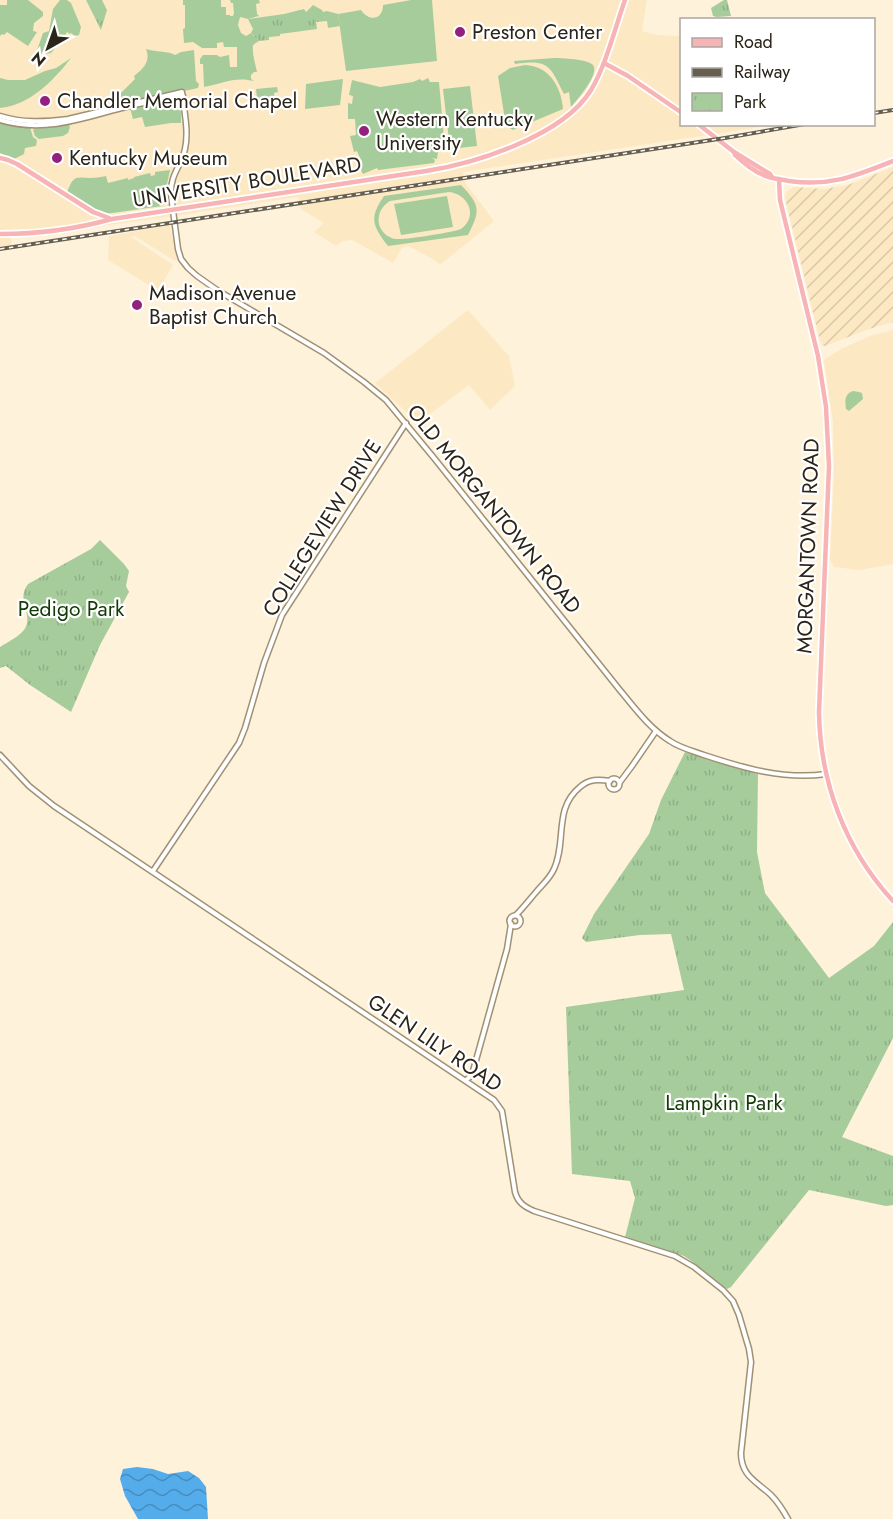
<svg xmlns="http://www.w3.org/2000/svg" width="893" height="1519" font-family="Jost,sans-serif">
<style>
.built{fill:#fce9c3}
.industrial{fill:url(#industrial-furrows)}
.grass{fill:#a6cc9c;fill-rule:evenodd}
.park{fill:url(#park-tufts)}
.water{fill:url(#water-waves)}
.lines{fill:none;stroke-linecap:round;stroke-linejoin:round}
.minor-casing{stroke:#a09175;stroke-width:7}
.major-casing{stroke:#fff;stroke-width:8}
.minor{stroke:#fff;stroke-width:4}
.major{stroke:#f8b3b5;stroke-width:4.5}
.rail-casing{stroke:#665e4f;stroke-width:4}
.rail{stroke:#fff;stroke-width:1.5;stroke-dasharray:4.5;stroke-linecap:butt}
.poi-dot{fill:#931f7e;stroke:#fff;stroke-width:2}
.labels{text-anchor:middle;stroke-width:4.5;stroke-linejoin:round;paint-order:stroke}
.poi-label{font-size:21px;fill:#2a2419;stroke:#fff;text-anchor:start}
.street-label{font-size:21px;fill:#2a2419;stroke:#fff}
.park-label{font-size:21px;fill:#123a03;stroke:#fff}
</style>
<defs>
<pattern id="industrial-furrows" width="10" height="10" patternUnits="userSpaceOnUse" patternTransform="scale(1.5)"><rect width="10" height="10" fill="#fce9c3"/><path d="M-1 1l2-2M0 10L10 0M9 11l2-2" fill="none" stroke="#d8c8a7"/></pattern>
<pattern id="park-tufts" width="24" height="20" patternUnits="userSpaceOnUse" patternTransform="scale(1.5)"><rect width="24" height="20" fill="#a6cc9c"/><path d="M3 7l-1-3M5 7V3M7 7l1-3M15 17l-1-3M17 17v-4M19 17l1-3" fill="none" stroke="#8faf86"/></pattern>
<pattern id="water-waves" width="16" height="10" patternUnits="userSpaceOnUse" patternTransform="scale(1.5)"><rect width="16" height="10" fill="#55aceb"/><path d="M0 5q4-4 8 0t8 0" fill="none" stroke="#478cbe"/></pattern>
</defs>
<rect width="100%" height="100%" fill="#fff2da"/>
<!-- built -->
<g class="built">
<path d="M0,0H647L642,31L657,35L675,36L681,35L682,124L774,125L463,172L466,184L494,221L440,265L433,259L408,246L402,248L393,263L352,240L343,241L336,246L314,232L324,223L301,209L298,197L154,219L11,238L12,245L0,247Z"/>
<path d="M170,225L177,259L175,261L135,236L131,237L173,265L159,289L157,290L108,260L109,236Z"/>
<path d="M468,310L509,356L515,386L490,410L469,385L418,423L375,383Z"/>
<path d="M893,330V564L860,570L834,567L830,560L834,474L833,422L824,361L826,358L843,348L870,336Z"/>
</g>
<!-- industrial -->
<path class="industrial" d="M893,167V322L869,329L825,346H823L820,341L786,202L785,196L787,191L794,187L824,189L848,185Z"/>
<!-- grass -->
<g class="grass">
<path d="M7,0H28L43,12V16L34,23L33,31L37,32L28,46L7,32L4,35L2,34L0,36V5H7Z"/>
<path d="M60,0H67L71,3L81,27L79,35L75,36L71,33L70,34L67,32L62,40L60,39L56,44L57,46L51,53L35,56L43,33L49,31L53,9Z"/>
<path d="M183,0H221V7H226V15H230V16H233L234,13L233,3H231L230,0H259L260,3L256,4L257,14L259,16L248,19L240,17L238,25L241,33L246,36L251,33L259,41L253,45C252,54 255,62 257,72H254L251,75V79L254,81C236,76 220,84 204,87L203,64H200V59L203,55H217L220,57L229,55L230,67H237V47H224L223,42L217,43V48H202L193,42L184,43L183,29L185,28V5H183Z"/>
<path d="M411,0H432L437,61L346,71L338,14L361,10C369,22 383,20 383,5Z"/>
<path d="M146,49C156,52 169,51 175,55L181,52L194,50L196,81L199,84L198,88L118,105L116,100L117,97L135,79L134,76C143,69 151,62 146,49Z"/>
<path d="M71,58C53,81 30,105 0,108V78L8,80H25L45,71L56,68Z"/>
<path d="M554,58C562,58 588,59 593,65C600,74 577,100 571,107L569,92L564,94C550,66 549,59 515,64L514,61Z"/>
<path d="M525,65C549,66 561,86 563,109L513,130L506,126L498,76L510,68Z"/>
<path d="M428,78L430,82H439L444,138L440,139L437,159L432,158L435,160L434,163L378,170L377,168L363,174L356,160L360,158L357,151L354,152L350,136L356,135L355,119H348V103L352,104L353,96L349,95L352,80L380,87L413,82L420,79L422,81Z"/>
<path d="M343,79L340,105L305,109L306,84Z"/>
<path d="M470,86L477,146L450,149L443,89Z"/>
<path d="M277,87L278,92L274,93L275,106L258,108L256,89Z"/>
<path d="M175,99C182,104 181,115 181,123H171L145,127L142,117L133,119L130,108Z"/>
<path d="M0,121L21,126L30,127L33,137L37,140L36,146L25,148L24,154L14,159L0,153Z"/>
<path d="M69,125L70,127L68,133L63,136L39,139L35,136L33,130L35,128Z"/>
<path d="M170,170L167,184V200L165,204L162,206L105,214L100,213L67,192C74,176 74,177 90,178C95,178 101,177 106,176L108,183L128,178V180L134,178V177L150,173L151,176L155,175V172Z"/>
<path d="M461,185C480,205 481,210 468,235L388,246C372,225 369,218 384,196ZM449,192C468,194 479,216 461,229C455,232 404,240 396,239C388,238 381,232 379,224C377,214 382,206 390,201Z"/>
<path d="M447,196L453,227L401,235L394,204Z"/>
<path d="M853,391L859,392L862,393L863,399L849,411L846,409C845,401 844,394 853,391Z"/>
</g>
<!-- park -->
<g class="park">
<path d="M86,0H102L107,10L101,30Z"/>
<path d="M724,0H727L731,16L717,17L713,16L711,8Z"/>
<path d="M313,5L322,10L323,12L327,11L338,14L340,26L328,28L327,21L316,22L317,29L280,34V36L269,37V40L259,41L251,33L253,29L248,19L284,14L304,9L306,12Z"/>
<path d="M100,540L124,564L129,571L126,586L129,592L100,645L71,712L30,685L6,666L0,668V647C8,642 18,637 24,630C35,615 15,601 28,584L91,549Z"/>
<path d="M685,752L758,774L757,852L765,893L829,978L874,946L893,922V1038L842,1137L893,1156V1205L886,1206L809,1190L731,1287L727,1289L690,1260L684,1256L625,1237L635,1198L630,1181L572,1174L566,1007L684,990L671,934L640,935L586,942L582,938L594,914L649,834L661,800Z"/>
</g>
<!-- water -->
<path class="water" d="M137,1467L153,1469L168,1474L188,1471L199,1478L206,1487L208,1519H138L125,1496L120,1479L123,1469Z"/>
<g class="lines">
<defs>
<g id="minor">
<path d="M0,116C23,123 44,122 68,119L182,92C184,111 189,131 185,149C181,167 170,174 171,195L178,249L181,259L188,268L197,276L217,290L324,353L364,382L386,400L434,458L619,689C634,707 649,728 670,741C680,748 693,751 704,755C743,768 784,780 826,774"/>
<path d="M0,120C39,132 76,121 114,110C137,104 160,99 183,96"/>
<path d="M0,755L29,786L54,806L494,1100L502,1111L515,1192C518,1203 525,1207 534,1211L675,1256L694,1267L723,1290L733,1301L739,1315L749,1349L751,1362L741,1453C741,1476 756,1481 771,1495C778,1502 783,1510 788,1519"/>
<circle cx="614" cy="784" r="5.5"/>
<path d="M620,782L632,766L656,731"/>
<path d="M153,871L239,743L245,728L264,663L282,615L406,423"/>
<path d="M516,915C523,908 530,899 537,891C543,884 550,878 554,869C567,841 553,809 580,787C589,779 598,779 610,781"/>
<circle cx="515" cy="921" r="5.5"/>
<path d="M466,1080L471,1076L473,1071L507,949L511,924"/>
</g>
<g id="major">
<path d="M604,63L628,76L682,113"/>
<path d="M698,124L734,152L770,174L772,177"/>
<path d="M734,152L735,155C744,163 754,172 766,176C772,179 781,179 789,181C830,187 855,176 893,161"/>
<path d="M0,158L8,160L17,164L93,212L109,218"/>
<path d="M779,179L780,200L818,356L826,407L829,466L819,712C820,782 845,849 893,901"/>
<path d="M0,234C37,234 76,229 112,219L426,171C476,163 563,136 591,90C606,65 615,28 625,0"/>
</g>
</defs>
<!-- minor casing -->
<use href="#minor" class="minor-casing"/>
<!-- major casing -->
<use href="#major" class="major-casing"/>
<!-- minor -->
<use href="#minor" class="minor"/>
<!-- major -->
<use href="#major" class="major"/>
<defs>
<g id="rail">
<path d="M874,113L893,110"/>
<path d="M0,249L725,138L805,124"/>
</g>
</defs>
<!-- rail casing -->
<use href="#rail" class="rail-casing"/>
<!-- rail -->
<use href="#rail" class="rail"/>
</g>
<!-- markers -->
<g class="poi-dot">
<circle cx="460" cy="32" r="6"/>
<circle cx="45" cy="101" r="6"/>
<circle cx="364" cy="131" r="6"/>
<circle cx="57" cy="158" r="6"/>
<circle cx="137" cy="305" r="6"/>
</g>
<g class="labels">
<!-- poi labels -->
<g class="poi-label">
<text x="472" y="39">Preston Center</text>
<text x="57" y="108">Chandler Memorial Chapel</text>
<text x="376" y="126">Western Kentucky<tspan x="376" dy="24">University</tspan></text>
<text x="69" y="165">Kentucky Museum</text>
<text x="149" y="300">Madison Avenue<tspan x="149" dy="24">Baptist Church</tspan></text>
</g>
<!-- street labels -->
<g class="street-label">
<text transform="translate(247 182) rotate(-9)" y="7">UNIVERSITY BOULEVARD</text>
<text transform="translate(494 509) rotate(51)" y="7">OLD MORGANTOWN ROAD</text>
<text transform="translate(322 528) rotate(-58)" y="7">COLLEGEVIEW DRIVE</text>
<text transform="translate(808 546) rotate(-88)" y="7">MORGANTOWN ROAD</text>
<text transform="translate(435 1043) rotate(34)" y="7">GLEN LILY ROAD</text>
</g>
<!-- park labels -->
<g class="park-label">
<text x="71" y="616">Pedigo Park</text>
<text x="724" y="1110">Lampkin Park</text>
</g>
</g>
<!-- legend -->
<rect x="680" y="18" width="195" height="108" fill="#ffffff" stroke="#aaa7a3" stroke-width="1.5"/>
<rect x="692" y="38" width="30" height="9" fill="#f8b3b5" stroke="#aaa7a3" stroke-width="1.5"/>
<text x="734" y="48" font-size="18" fill="#2a2419">Road</text>
<rect x="692" y="68" width="30" height="9" fill="#665e4f" stroke="#aaa7a3" stroke-width="1.5"/>
<text x="734" y="78" font-size="18" fill="#2a2419">Railway</text>
<rect x="692" y="93" width="30" height="18" fill="url(#park-tufts)" stroke="#aaa7a3" stroke-width="1.5"/>
<text x="734" y="108" font-size="18" fill="#2a2419">Park</text>
<!-- north arrow -->
<g transform="translate(48 48) rotate(220)" stroke="#ffffff" stroke-width="4.5" paint-order="stroke">
<path d="M0-4.5L10 22L0 15L-10 22Z" fill="#2a2419"/>
<text y="-9" font-size="16" font-weight="bold" text-anchor="middle" fill="#2a2419">N</text>
</g>
</svg>
